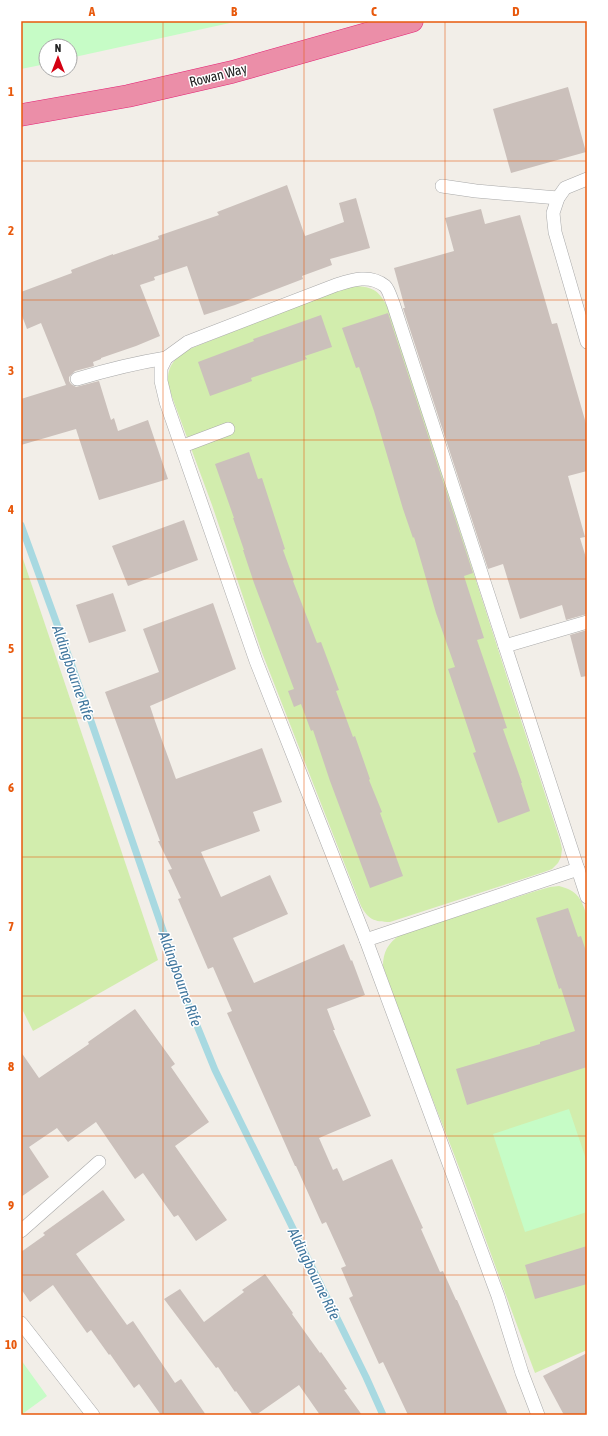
<svg xmlns="http://www.w3.org/2000/svg" width="608" height="1436" font-family="'Asap Condensed',sans-serif">
<style>
.grass{fill:#d2edad}
.park{fill:#c6fcc6}
.lines{fill:none;stroke-linecap:round;stroke-linejoin:round}
.stream{stroke:#a8d9e1;stroke-width:7}
.building{fill:#cbc0bb}
.lane-casing{stroke:#a9a9a9;stroke-width:14}
.highway-casing{stroke:#e32375;stroke-width:23}
.lane{stroke:#fff;stroke-width:13}
.highway{stroke:#eb8ea8;stroke-width:22}
.grid{fill:none;stroke:#e8590c;stroke-width:1;stroke-opacity:0.55}
.labels{text-anchor:middle;stroke-width:3;stroke-linejoin:round;paint-order:stroke}
.street-label{font-size:14px;fill:#222;stroke:#fff}
.water-label{font-size:15px;font-style:italic;fill:#41779e;stroke:#fff}
.neatline{fill:none;stroke:#e8590c;stroke-width:1.5}
.grid-label{font-size:13px;text-anchor:middle;font-weight:bold;fill:#e8590c}
</style>
<rect width="100%" height="100%" fill="#f2eee8"/>
<!-- grass -->
<g class="grass">
<path d="M353,286C375,287 378,290 389,309L515,702L560,840L562,849L561,857L558,863L552,869L544,872L390,922C374,922 368,919 361,906L261,650L212,505L168,386C167,367 172,361 187,350L333,292Z"/>
<path d="M21,553L158,960L33,1031L21,1007Z"/>
<path d="M559,886C578,891 581,898 587,916V1350L535,1373C513,1315 492,1257 471,1199C442,1121 410,1045 383,966C383,952 388,943 400,935L536,891L550,887Z"/>
</g>
<!-- park -->
<g class="park">
<path d="M21,21H239L70,58V46H46V64L21,69Z"/>
<path d="M569,1109L587,1162V1212L525,1232L493,1134Z"/>
<path d="M21,1360L47,1396L21,1415Z"/>
</g>
<g class="lines">
<!-- stream -->
<path class="stream" d="M21,525L70,660L189,1006L215,1070L366,1377L383,1415"/>
</g>
<!-- building -->
<g class="building">
<path d="M568,87L586,152L511,173L493,109Z"/>
<path d="M287,185L305,236L344,222L339,203L356,198L370,248L330,259L332,265L302,276L303,279L235,305L204,315L187,266L154,277L155,280L140,285L160,336L136,346L101,358V359L93,362L94,366L75,371L69,377V381L71,384L76,387L99,381L111,420L114,418L118,431L148,420L168,479L99,500L76,429L21,445V399L66,385L41,323L27,329L21,313V292L72,273L71,270L113,254V255L159,239L158,236L219,215L217,212Z"/>
<path d="M481,209L485,224L520,215L552,324L557,323L587,427V471L568,476L585,537L580,538L587,561V614L566,620L562,605L520,619L503,564L488,569L403,308H405L394,268L454,251L445,218Z"/>
<path d="M388,313L473,573L464,576L484,638L477,640L507,728L503,729L522,783H521L530,811L498,823L473,753L476,752L448,669L455,667L436,613L414,537L413,538L403,509L374,411L359,367L356,368L342,328Z"/>
<path d="M321,315L332,347L305,356L307,359L251,378L252,381L210,396L198,362L254,341L253,339Z"/>
<path d="M249,452L258,479L262,478L285,549L283,550L294,580L293,581L317,643L321,642L339,690L336,691L353,737L355,736L370,779L369,780L382,812L380,813L403,876L370,888L330,781L313,730L311,731L301,704L294,707L288,691L294,689L254,583L243,550H244L233,518H234L215,464Z"/>
<path d="M184,520L198,560L128,586L112,546Z"/>
<path d="M113,593L126,631L89,643L76,605Z"/>
<path d="M213,603L236,669L150,706L155,721L176,779L262,748L282,802L253,812L260,831L201,852L221,897L270,875L288,914L233,938L254,983L344,944L351,961L352,960L365,995L327,1009L335,1030H333L371,1116L319,1138L333,1170L337,1168L343,1181L392,1159L423,1228L421,1229L440,1272L443,1271L456,1300H457L508,1415H408L383,1362L379,1364L349,1298L353,1296L341,1268L346,1266L326,1222L322,1224L296,1166H295L227,1013L232,1011L213,967L208,969L178,899L181,898L168,870L172,869L158,841H160L105,692L159,672L143,629Z"/>
<path d="M587,630V676L581,677L570,635Z"/>
<path d="M568,908L578,937L581,936L587,954V1067L467,1105L456,1069L540,1044V1042L575,1031L561,988L559,989L536,918Z"/>
<path d="M135,1009L175,1064L171,1067L209,1122L175,1146L227,1220L196,1241L178,1215L174,1217L143,1173L135,1179L96,1122L68,1142L57,1128L29,1147L49,1177L21,1197V1052L39,1078L89,1044L88,1042Z"/>
<path d="M103,1190L125,1220L76,1254L127,1325L133,1321L175,1383L181,1379L206,1415H161L139,1384L134,1388L110,1354L109,1355L91,1330L87,1333L53,1285L30,1302L21,1289V1252L45,1235L43,1233Z"/>
<path d="M587,1246V1284L535,1299L525,1265Z"/>
<path d="M265,1274L293,1313L292,1314L320,1353L321,1352L347,1389L344,1390L362,1415H320L299,1385L256,1415H253L236,1391L235,1392L218,1367L216,1368L164,1299L180,1289L204,1322L244,1292L242,1290Z"/>
<path d="M587,1353V1415H564L543,1376Z"/>
</g>
<g class="lines">
<defs>
<g id="lane">
<path d="M587,179L565,188L558,198L553,213L555,232L587,342"/>
<path d="M442,186L476,191L558,198"/>
<path d="M77,379C107,370 135,363 166,358"/>
<path d="M183,446L228,429"/>
<path d="M505,646L587,622"/>
<path d="M366,940L578,869"/>
<path d="M21,1231L99,1162"/>
<path d="M21,1323L93,1415"/>
<path d="M538,1415L522,1373L498,1296L366,940L256,661L166,402L161,381V368L166,358L188,342L336,285C352,280 370,274 385,286C389,290 391,299 393,303L587,897"/>
</g>
<path id="highway" d="M21,115L128,96L232,72L412,21"/>
</defs>
<!-- lane casing -->
<use href="#lane" class="lane-casing"/>
<!-- highway casing -->
<use href="#highway" class="highway-casing"/>
<!-- lane -->
<use href="#lane" class="lane"/>
<!-- highway -->
<use href="#highway" class="highway"/>
</g>
<!-- grid -->
<path class="grid" d="M163,21V1415M304,21V1415M445,21V1415M21,161H587M21,300H587M21,440H587M21,579H587M21,718H587M21,857H587M21,996H587M21,1136H587M21,1275H587"/>
<g class="labels">
<!-- street labels -->
<g class="street-label">
<text transform="translate(218 75) rotate(-14)" y="5">Rowan Way</text>
</g>
<!-- water labels -->
<g class="water-label">
<text transform="translate(73 673) rotate(71)" y="5">Aldingbourne Rife</text>
<text transform="translate(180 979) rotate(70)" y="5">Aldingbourne Rife</text>
<text transform="translate(314 1274) rotate(64)" y="5">Aldingbourne Rife</text>
</g>
</g>
<!-- border -->
<rect width="608" height="1436" fill="none" stroke="#ffffff" stroke-width="44"/>
<!-- north arrow -->
<g transform="translate(58 58)"><circle r="19" fill="#ffffff" stroke="#a7a7a7"/>
<path d="M0-3L7 15L0 10L-7 15Z" fill="#d40012"/>
<text y="-6" font-size="11" font-weight="bold" text-anchor="middle" fill="#222222">N</text>
</g>
<rect x="22" y="22" width="564" height="1392" class="neatline"/>
<g class="grid-label">
<text x="92" y="16">A</text>
<text x="234" y="16">B</text>
<text x="374" y="16">C</text>
<text x="516" y="16">D</text>
<text x="11" y="96">1</text>
<text x="11" y="235">2</text>
<text x="11" y="375">3</text>
<text x="11" y="514">4</text>
<text x="11" y="653">5</text>
<text x="11" y="792">6</text>
<text x="11" y="931">7</text>
<text x="11" y="1071">8</text>
<text x="11" y="1210">9</text>
<text x="11" y="1349">10</text>
</g>
</svg>
